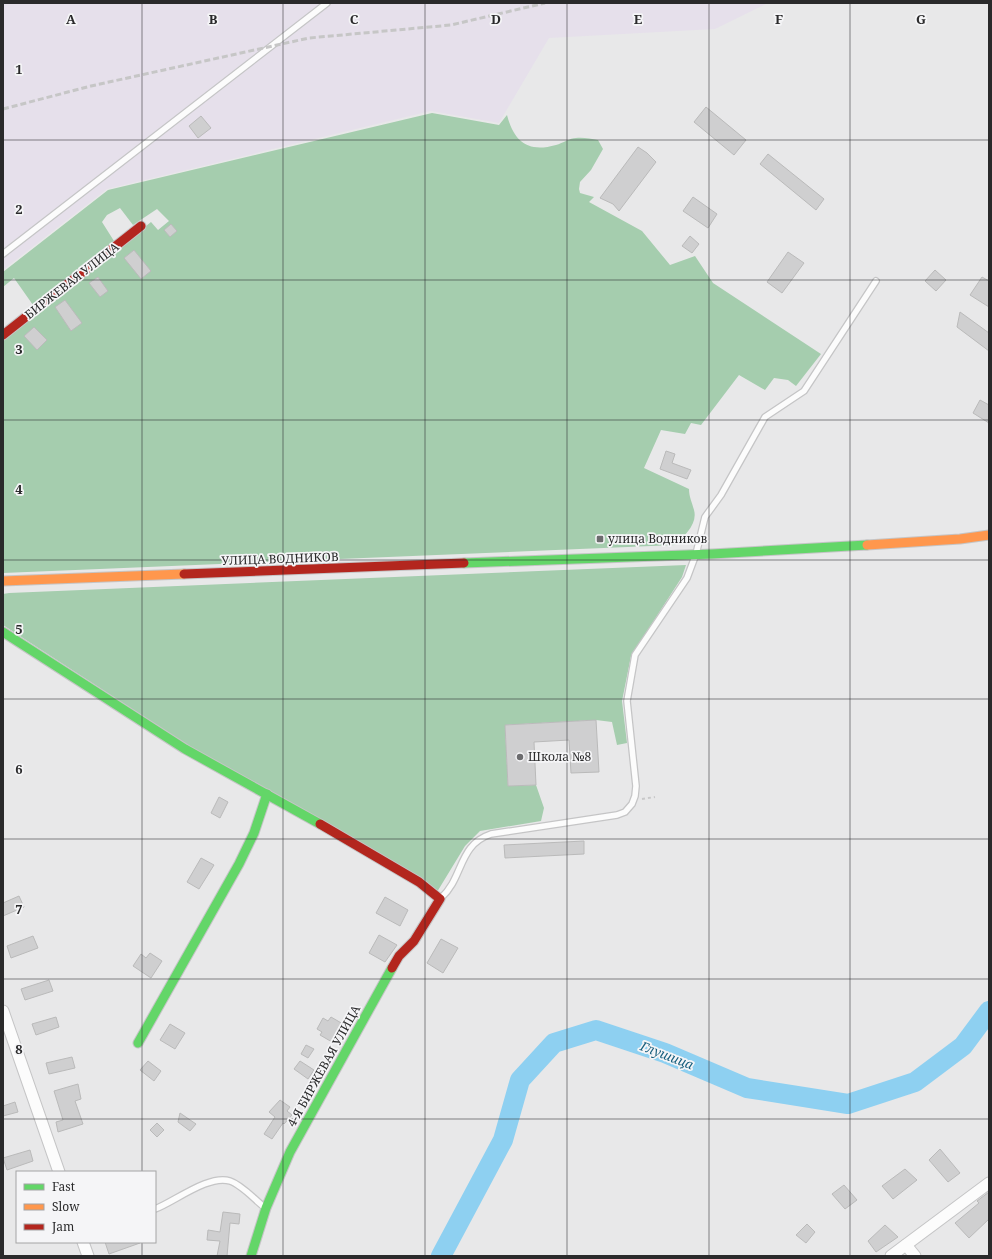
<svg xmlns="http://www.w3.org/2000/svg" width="992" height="1259" font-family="'Noto Serif',serif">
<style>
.industrial{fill:#e6e0eb}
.forest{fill:#a5cdae}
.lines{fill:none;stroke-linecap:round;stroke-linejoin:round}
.river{stroke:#8ed0f1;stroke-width:20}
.building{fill:#cfcfd0;stroke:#bababa}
.lane-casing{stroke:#c5c5c6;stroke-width:8}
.street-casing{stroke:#c5c5c6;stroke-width:13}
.fast-casing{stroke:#c5c5c6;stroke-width:11}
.slow-casing{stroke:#c5c5c6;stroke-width:11}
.jam-casing{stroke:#c5c5c6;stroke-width:11}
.path{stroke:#c8c8c9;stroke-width:2;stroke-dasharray:3 3;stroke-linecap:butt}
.lane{stroke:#fcfcfc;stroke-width:5.5}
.street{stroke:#fcfcfc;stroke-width:11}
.fast{stroke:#63d668;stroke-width:9}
.slow{stroke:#ff974d;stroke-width:9}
.jam{stroke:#b3261e;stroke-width:9}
.rail{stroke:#c6c6c6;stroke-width:3;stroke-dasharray:6 3;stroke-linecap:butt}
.grid{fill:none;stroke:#2a2a2b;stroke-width:1;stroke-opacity:0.55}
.poi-dot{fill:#6c6c6e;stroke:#f5f5f7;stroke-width:1.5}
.labels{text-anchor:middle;stroke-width:3.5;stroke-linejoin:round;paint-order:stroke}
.street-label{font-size:12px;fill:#2a2a2b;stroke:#f5f5f7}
.poi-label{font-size:12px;fill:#2a2a2b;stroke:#f5f5f7;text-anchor:start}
.water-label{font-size:13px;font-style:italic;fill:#175f7e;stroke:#f5f5f7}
.grid-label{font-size:13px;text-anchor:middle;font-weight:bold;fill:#2a2a2b;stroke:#f5f5f7;stroke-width:3.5;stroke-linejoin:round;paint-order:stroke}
</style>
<rect width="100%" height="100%" fill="#e8e8e9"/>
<!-- industrial -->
<path class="industrial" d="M3,3H768L715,29L549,38L499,123L431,111L107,189L3,270Z"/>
<!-- forest -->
<g class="forest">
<path d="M432,113L499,125L507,115C514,142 528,153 556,145C563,143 570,138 576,138C583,137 591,139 598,140L603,149L591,170L580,182L579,189L580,193L594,197L589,202L642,231L670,265L695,256L713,283L821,354L796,386L788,380L774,378L765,390L739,375L701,425L691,423L685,434L661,430L644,468L689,489C689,497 692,502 694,510C698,524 684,536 675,545L3,573V341L151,222L158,230L169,221L157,209L133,225L120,208L107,215L102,222L114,241L33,305L14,278L3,287V272L108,190Z"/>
<path d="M686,565L682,577L631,656L622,701L627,743L617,745L612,722L596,720L505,725L508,786L536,785L544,808L541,821L480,831L465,846L437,892L186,744L3,625V594L9,593Z"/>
</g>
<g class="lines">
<!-- river -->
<path class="river" d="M441,1256L503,1140L520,1080L554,1043L596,1030L665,1053L747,1088L848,1104L915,1082L963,1046L989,1011"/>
</g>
<!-- building -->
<g class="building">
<path d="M706,107L746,140L734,155L694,122Z"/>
<path d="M201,116L211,128L198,138L189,126Z"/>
<path d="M638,147L647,153L656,162L619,211L613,204L600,198Z"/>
<path d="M768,154L824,199L816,210L760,164Z"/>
<path d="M693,197L717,214L708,228L683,211Z"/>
<path d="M171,224L177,231L170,237L164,230Z"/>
<path d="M690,236L699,244L692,253L682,246Z"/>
<path d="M134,250L151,271L141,279L124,258Z"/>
<path d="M788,252L804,263L782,293L767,282Z"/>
<path d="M935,270L946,280L936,291L925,281Z"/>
<path d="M98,277L108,291L100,297L89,283Z"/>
<path d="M982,277L989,281V307L970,295Z"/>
<path d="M65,300L82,323L71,331L55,307Z"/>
<path d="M960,312L989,333V351L957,327Z"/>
<path d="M34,327L47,340L37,350L24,336Z"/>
<path d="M980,400L989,405V423L973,413Z"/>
<path d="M666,451L675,454L672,463L691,470L687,479L660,469Z"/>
<path d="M596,720L599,772L571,773L569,740L534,742L536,785L508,786L505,725Z"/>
<path d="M219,797L228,802L220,818L211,813Z"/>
<path d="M584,841V854L505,858L504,845Z"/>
<path d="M201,858L214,865L199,889L187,882Z"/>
<path d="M19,896L24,907L3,916V903Z"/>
<path d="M385,897L408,910L400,926L376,913Z"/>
<path d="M379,935L397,945L385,962L369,953Z"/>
<path d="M33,936L38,948L11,958L7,946Z"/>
<path d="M441,939L458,948L443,973L427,963Z"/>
<path d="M150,953L162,961L151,978L133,966L141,954L146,958Z"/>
<path d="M49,980L53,991L25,1000L21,989Z"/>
<path d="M56,1017L59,1027L36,1035L32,1024Z"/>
<path d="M331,1017L343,1024L332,1042L320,1035L322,1032L317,1029L323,1018L328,1021Z"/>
<path d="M170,1024L185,1033L175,1049L160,1040Z"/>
<path d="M306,1045L314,1049L308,1058L301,1054Z"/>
<path d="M72,1057L75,1068L49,1074L46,1063Z"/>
<path d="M148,1061L161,1071L154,1081L140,1070Z"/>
<path d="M300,1061L314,1070L308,1079L294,1069Z"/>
<path d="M78,1084L81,1099L75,1101L83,1124L58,1132L56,1122L63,1120L54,1091Z"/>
<path d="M280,1100L290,1107L287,1111L292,1115L284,1124L283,1123L272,1139L264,1134L275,1117L269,1112Z"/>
<path d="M15,1102L18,1112L3,1116V1106Z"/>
<path d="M180,1113L196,1124L190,1131L178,1122Z"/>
<path d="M157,1123L164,1130L157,1137L150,1130Z"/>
<path d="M940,1149L960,1173L948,1182L929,1160Z"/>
<path d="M30,1150L33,1161L7,1170L3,1158Z"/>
<path d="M905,1169L917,1180L893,1199L882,1186Z"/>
<path d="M844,1185L857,1200L845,1209L832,1194Z"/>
<path d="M989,1192V1219L969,1238L955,1223L979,1203L977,1201Z"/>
<path d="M223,1212L240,1214L239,1224L230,1223L227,1256H217L220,1241L207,1240L208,1230L220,1232Z"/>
<path d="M807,1224L815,1232L806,1243L796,1235Z"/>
<path d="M885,1225L898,1237L876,1252L868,1241Z"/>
<path d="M105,1242H140V1243L109,1254Z"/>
</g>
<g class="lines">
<defs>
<g id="lane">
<path d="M3,254L327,3"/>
<path d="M441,898C464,877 458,845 491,834L617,815L625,812L632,804L635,796L636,786L627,701L635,655L687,578L696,554L705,517L721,495L765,417L804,391L876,281"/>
<path d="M155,1209C174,1202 209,1174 230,1181C242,1185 254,1199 264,1207"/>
</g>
<g id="street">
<path d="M3,1011L59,1172"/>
<path d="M83,1242L88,1256"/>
<path d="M906,1245L915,1256"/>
<path d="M891,1256L989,1183"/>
</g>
<g id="fast">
<path d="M464,563L712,554L867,545"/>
<path d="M3,632L185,749L320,824"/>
<path d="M138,1043L239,864L254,833L267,794"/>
<path d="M251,1256L266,1208L290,1152L392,968"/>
</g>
<g id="slow">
<path d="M867,545L960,539L989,535"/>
<path d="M3,581L184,574"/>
</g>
<g id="jam">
<path d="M3,335L141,226"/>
<path d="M184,574L464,563"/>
<path d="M320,824L419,882L440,899L414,941L399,956L392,968"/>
</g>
</defs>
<!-- lane casing -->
<use href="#lane" class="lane-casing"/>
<!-- street casing -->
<use href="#street" class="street-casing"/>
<!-- fast casing -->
<use href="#fast" class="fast-casing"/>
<!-- slow casing -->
<use href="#slow" class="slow-casing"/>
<!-- jam casing -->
<use href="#jam" class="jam-casing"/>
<!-- path -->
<path class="path" d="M642,799L655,797"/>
<!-- lane -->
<use href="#lane" class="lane"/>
<!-- street -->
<use href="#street" class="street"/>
<!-- fast -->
<use href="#fast" class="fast"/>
<!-- slow -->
<use href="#slow" class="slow"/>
<!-- jam -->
<use href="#jam" class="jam"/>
<!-- rail -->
<path class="rail" d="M3,109L91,86L309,38L451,25L545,3"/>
</g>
<!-- grid -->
<path class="grid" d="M142,3V1172M283,3V1256M425,3V1256M567,3V1256M709,3V1256M850,3V1256M3,140H989M3,280H989M3,420H989M3,560H989M3,699H989M3,839H989M3,979H989M3,1119H989M142,1242V1256"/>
<!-- markers -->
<g class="poi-dot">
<rect x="596" y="535" width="8" height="8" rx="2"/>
<circle cx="520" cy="757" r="4"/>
</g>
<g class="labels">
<!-- street labels -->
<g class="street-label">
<text transform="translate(72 281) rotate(-38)" y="4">БИРЖЕВАЯ УЛИЦА</text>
<text transform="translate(280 559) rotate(-2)" y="4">УЛИЦА ВОДНИКОВ</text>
<text transform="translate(324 1066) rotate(-61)" y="4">4-Я БИРЖЕВАЯ УЛИЦА</text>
</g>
<!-- poi labels -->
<g class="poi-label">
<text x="608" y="543">улица Водников</text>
<text x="528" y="761">Школа №8</text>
</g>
<!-- water labels -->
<g class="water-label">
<text transform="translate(667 1055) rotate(21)" y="5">Глушица</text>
</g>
</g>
<g class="grid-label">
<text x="71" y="24">A</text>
<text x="213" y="24">B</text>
<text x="354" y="24">C</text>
<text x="496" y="24">D</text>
<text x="638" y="24">E</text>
<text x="779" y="24">F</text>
<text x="921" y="24">G</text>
<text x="19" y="74">1</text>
<text x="19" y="214">2</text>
<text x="19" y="354">3</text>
<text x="19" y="494">4</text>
<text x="19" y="634">5</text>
<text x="19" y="774">6</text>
<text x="19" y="914">7</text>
<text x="19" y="1054">8</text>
</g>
<!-- border -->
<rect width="992" height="1259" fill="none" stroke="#2a2a2b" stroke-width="8"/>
<!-- legend -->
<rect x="16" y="1171" width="140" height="72" fill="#f5f5f7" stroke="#a4a4a5"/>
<rect x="24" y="1184" width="20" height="6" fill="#63d668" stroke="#a4a4a5"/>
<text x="52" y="1191" font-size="12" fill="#2a2a2b">Fast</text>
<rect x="24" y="1204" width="20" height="6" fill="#ff974d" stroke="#a4a4a5"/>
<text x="52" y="1211" font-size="12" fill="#2a2a2b">Slow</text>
<rect x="24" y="1224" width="20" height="6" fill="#b3261e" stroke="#a4a4a5"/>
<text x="52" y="1231" font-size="12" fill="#2a2a2b">Jam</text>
</svg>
